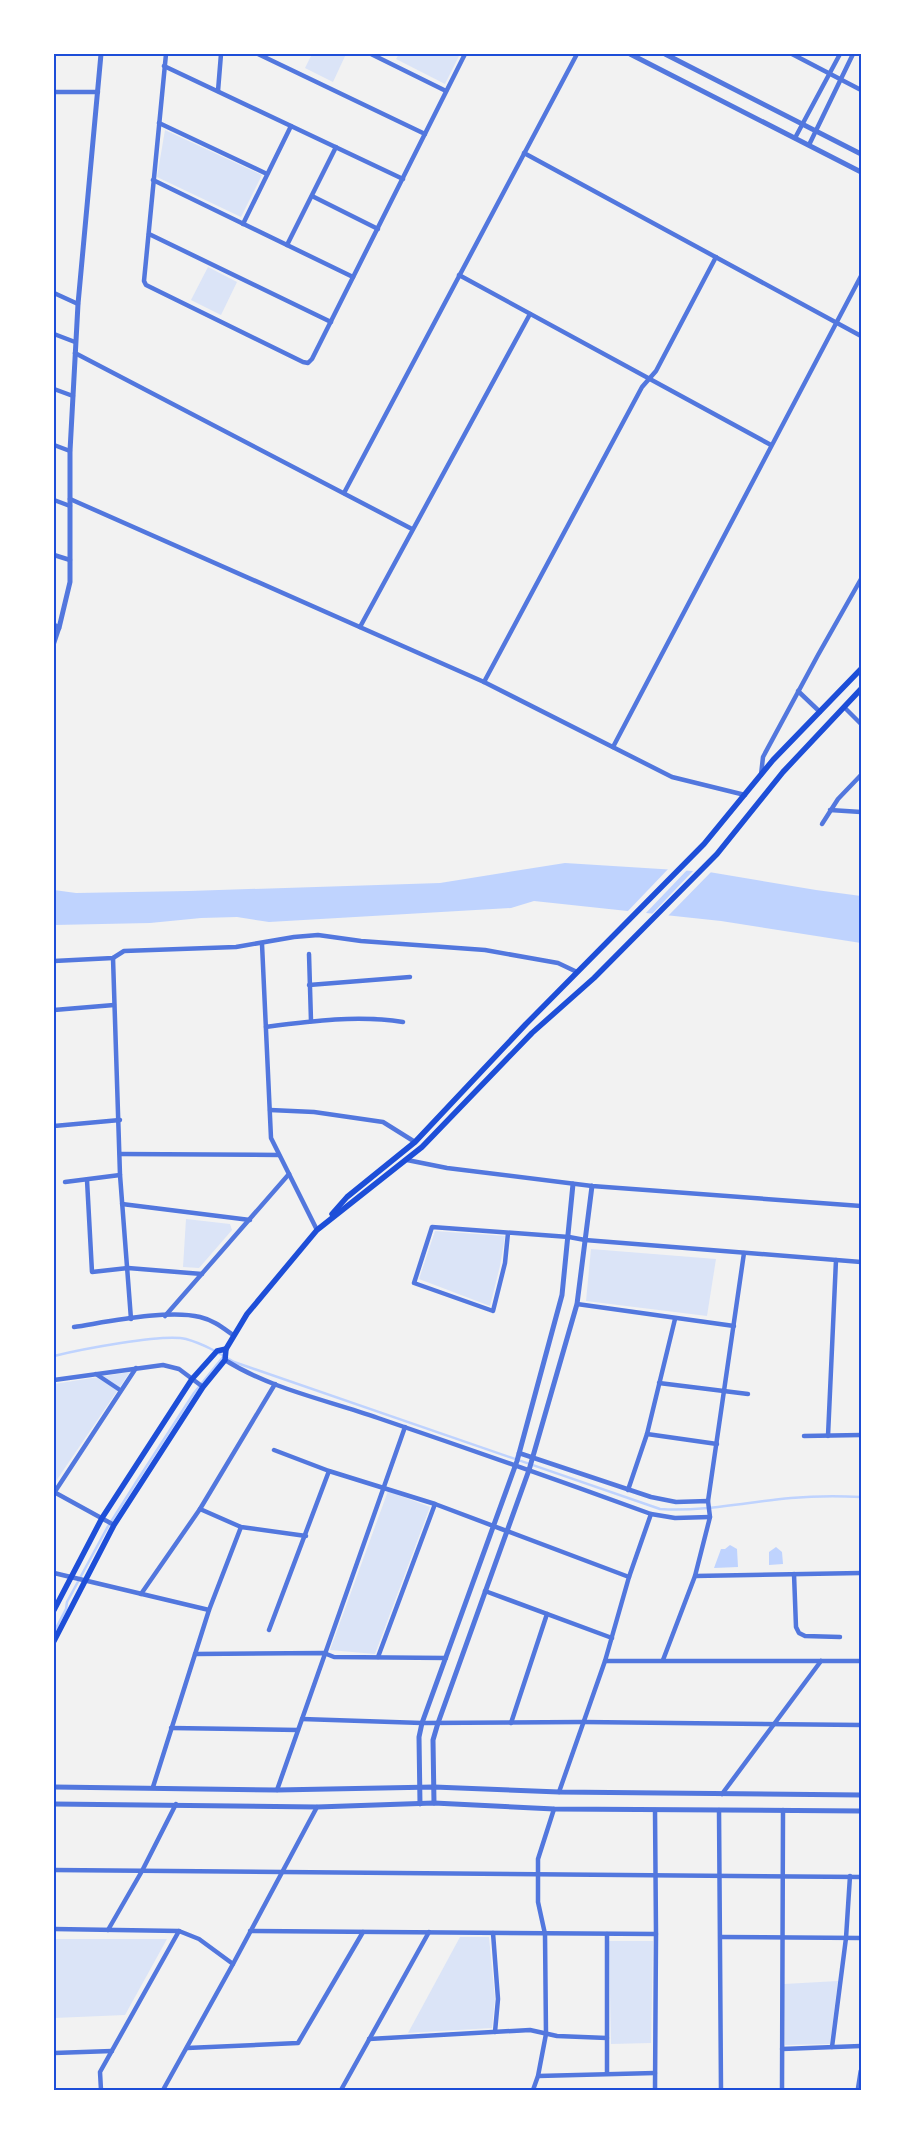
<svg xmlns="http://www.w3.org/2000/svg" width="915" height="2144" font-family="Commissioner,sans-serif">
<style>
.green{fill:#dbe4f7}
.water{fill:#bfd3fe}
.pier{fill:#f2f2f2}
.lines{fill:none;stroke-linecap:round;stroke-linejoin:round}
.stream{stroke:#bfd3fe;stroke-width:2.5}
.minor{stroke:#5277de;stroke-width:4.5}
.tertiary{stroke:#5277de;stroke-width:5}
.secondary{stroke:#1d4ed8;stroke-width:5.5}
.neatline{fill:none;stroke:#1d4ed8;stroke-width:2}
</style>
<rect width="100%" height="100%" fill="#f2f2f2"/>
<!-- green -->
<g class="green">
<path d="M312,54H346L333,82L305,68Z"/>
<path d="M399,54H460L445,84L396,59Z"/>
<path d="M165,130L262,175L241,217L157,177Z"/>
<path d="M208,267L237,282L221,315L191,300Z"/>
<path d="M186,1219L230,1224L232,1230L199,1268L183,1267Z"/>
<path d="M435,1231L505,1236L500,1266L490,1306L419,1279Z"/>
<path d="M591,1249L716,1259L707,1316L586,1301Z"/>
<path d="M130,1372L54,1484V1384Z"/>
<path d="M388,1491L430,1507L375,1654L330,1650Z"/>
<path d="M460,1937H489L495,1999L492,2028L408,2033Z"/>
<path d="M54,1939H167L125,2015L54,2018Z"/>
<path d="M609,1941H653L651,2043L611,2044Z"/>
<path d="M838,1981L830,2044L785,2045L784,1984Z"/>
</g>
<!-- water -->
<g class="water">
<path d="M565,863L709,872L816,890L861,896V943L721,921L534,901L511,908L269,922L237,917L201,918L150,923L54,925V890L76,893L189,891L440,883Z"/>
<path d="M730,1545L737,1549L738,1567L714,1568L721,1549H725Z"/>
<path d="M776,1547L782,1552L783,1564L769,1565V1552Z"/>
</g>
<!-- pier -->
<g class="pier">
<path d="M670,867L689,868L644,915L626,913Z"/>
<path d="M695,869L713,870L667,917L650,916Z"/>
</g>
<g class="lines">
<!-- stream -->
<g class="stream">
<path d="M54,1356C78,1350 164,1333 186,1339C204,1344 219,1353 234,1362L660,1509C704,1512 747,1502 791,1498C815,1496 838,1496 861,1497"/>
<path d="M54,1632L66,1609L67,1602L107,1528L135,1484L194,1393L223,1357"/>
</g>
<!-- minor -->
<g class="minor">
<path d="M166,54L144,281L146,285L303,362L308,363L312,359L465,54"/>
<path d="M258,54L425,134"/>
<path d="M371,54L446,91"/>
<path d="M792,54L861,90"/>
<path d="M164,66L403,179"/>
<path d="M218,91L221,54"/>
<path d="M54,92H98"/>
<path d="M159,123L267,174"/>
<path d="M795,138L840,54"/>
<path d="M809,145L853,54"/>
<path d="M524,153L861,336"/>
<path d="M153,180L353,277"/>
<path d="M312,196L378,229"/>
<path d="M243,224L291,126"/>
<path d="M149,234L331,322"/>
<path d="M287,245L336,147"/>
<path d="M459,275L771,445"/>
<path d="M54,293L78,304"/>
<path d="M54,334L75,342"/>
<path d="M75,353L412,529"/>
<path d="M54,389L73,396"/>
<path d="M54,445L70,451"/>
<path d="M344,493L577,54"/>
<path d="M70,499L484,682L672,777L745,795"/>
<path d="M54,500L70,506"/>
<path d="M54,555L70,560"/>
<path d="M360,627L530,314"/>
<path d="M54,643L59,628"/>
<path d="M484,682L642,387L656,371L716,257"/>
<path d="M798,691L820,712"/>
<path d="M844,707L861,724"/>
<path d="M613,747L861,276"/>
<path d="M761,775L763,757L818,655L861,579"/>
<path d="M830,810L861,812"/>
<path d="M822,824L838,799L861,775"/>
<path d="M262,944L271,1138L317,1230"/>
<path d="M309,954L311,1021"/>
<path d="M113,958L120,1175L131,1319"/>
<path d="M54,961L113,958L124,951L236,947L294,937L318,935L361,941L485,950L558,963L577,972"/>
<path d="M309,985L410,977"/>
<path d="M54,1010L114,1005"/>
<path d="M266,1027C312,1021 357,1015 403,1022"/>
<path d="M270,1110L314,1112L383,1122L415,1142"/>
<path d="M54,1126L120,1120"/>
<path d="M120,1154L279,1155"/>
<path d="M407,1160L447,1168L592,1186L861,1206"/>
<path d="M87,1180L92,1272L128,1268L202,1274"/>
<path d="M65,1182L120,1175"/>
<path d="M122,1204L250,1220"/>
<path d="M508,1233L505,1263L493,1311L414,1283L432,1227L569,1237L585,1240L861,1262"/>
<path d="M577,1304L734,1326"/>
<path d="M165,1316L289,1174"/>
<path d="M74,1327C107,1322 168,1309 200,1317C213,1320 223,1328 233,1335"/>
<path d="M225,1360C271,1389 327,1400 378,1418C469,1449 560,1481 651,1514L675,1518L710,1517"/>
<path d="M96,1374L120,1390"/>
<path d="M54,1380L163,1365L179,1369L203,1387"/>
<path d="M659,1383L748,1394"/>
<path d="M647,1434L717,1444"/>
<path d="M804,1436L861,1435"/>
<path d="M828,1436L836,1260"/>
<path d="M274,1450L329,1471L435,1504L629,1577"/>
<path d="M519,1453L651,1497L676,1502L708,1501L710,1517L695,1576L663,1660"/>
<path d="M628,1490L647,1434L675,1319"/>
<path d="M54,1492L114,1525"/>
<path d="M54,1493L136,1368"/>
<path d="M708,1501L744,1253"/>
<path d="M200,1509L241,1527L306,1536"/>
<path d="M54,1573L209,1610"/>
<path d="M794,1574L796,1627L799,1633L805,1636L840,1637"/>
<path d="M695,1576L861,1573"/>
<path d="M485,1591L612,1638"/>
<path d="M141,1594L200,1509L275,1384"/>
<path d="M269,1630L329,1471"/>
<path d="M195,1654L324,1653L334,1657L446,1658"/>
<path d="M378,1657L435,1504"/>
<path d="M605,1661H861"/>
<path d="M302,1719L422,1723L583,1722L861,1725"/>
<path d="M511,1723L547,1614"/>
<path d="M171,1728L298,1730"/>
<path d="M153,1787L209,1610L241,1527"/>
<path d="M277,1790L405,1427"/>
<path d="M559,1792L605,1661L629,1577L651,1514"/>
<path d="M722,1794L821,1661"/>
<path d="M655,1810L656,1934L655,2090"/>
<path d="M719,1810L721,2090"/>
<path d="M54,1870L861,1877"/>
<path d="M54,1929L179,1931L199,1939L233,1964"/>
<path d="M108,1930L142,1871L176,1804"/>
<path d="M250,1931L656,1934"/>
<path d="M493,1933L498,1999L495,2032"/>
<path d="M721,1937L861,1938"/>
<path d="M369,2039L530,2030L557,2036L607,2038"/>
<path d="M832,2047L846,1938L850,1876"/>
<path d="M187,2048L298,2043L363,1932"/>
<path d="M782,2049L861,2046"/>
<path d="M54,2053L112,2051"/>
<path d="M607,2073V1934"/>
<path d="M538,2076L655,2073"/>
<path d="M101,2090L100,2072L179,1931"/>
<path d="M163,2090L233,1964L317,1807"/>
<path d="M341,2090L429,1932"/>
<path d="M533,2090L538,2076L546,2034L545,1934L538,1902V1859L554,1809"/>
<path d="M782,2090L783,1810"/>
</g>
<!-- tertiary -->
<g class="tertiary">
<path d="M630,54L861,172"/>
<path d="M665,54L861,154"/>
<path d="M54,625L59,628L70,582V451L78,304L101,54"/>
<path d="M54,1787L277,1790L434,1787L559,1792L861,1795"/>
<path d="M434,1803L433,1740L438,1723L529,1470L577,1304L592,1186"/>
<path d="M54,1804L317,1807L434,1803L554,1809L861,1811"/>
<path d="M420,1804L419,1737L422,1723L517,1461L562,1295L573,1184"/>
<path d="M858,2090L861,2071"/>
</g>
<!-- secondary -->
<g class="secondary">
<path d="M332,1214L347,1197L415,1142L526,1024L704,844L773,760L861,669"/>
<path d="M54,1610L102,1518L192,1379L217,1351L226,1349"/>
<path d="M54,1641L114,1525L203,1387L225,1360L226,1349L247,1314L317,1230L422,1147L532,1033L594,978L717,854L783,772L861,689"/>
</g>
</g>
<!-- border -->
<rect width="915" height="2144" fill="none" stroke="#ffffff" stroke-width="110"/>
<rect x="55" y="55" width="805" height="2034" class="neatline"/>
</svg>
